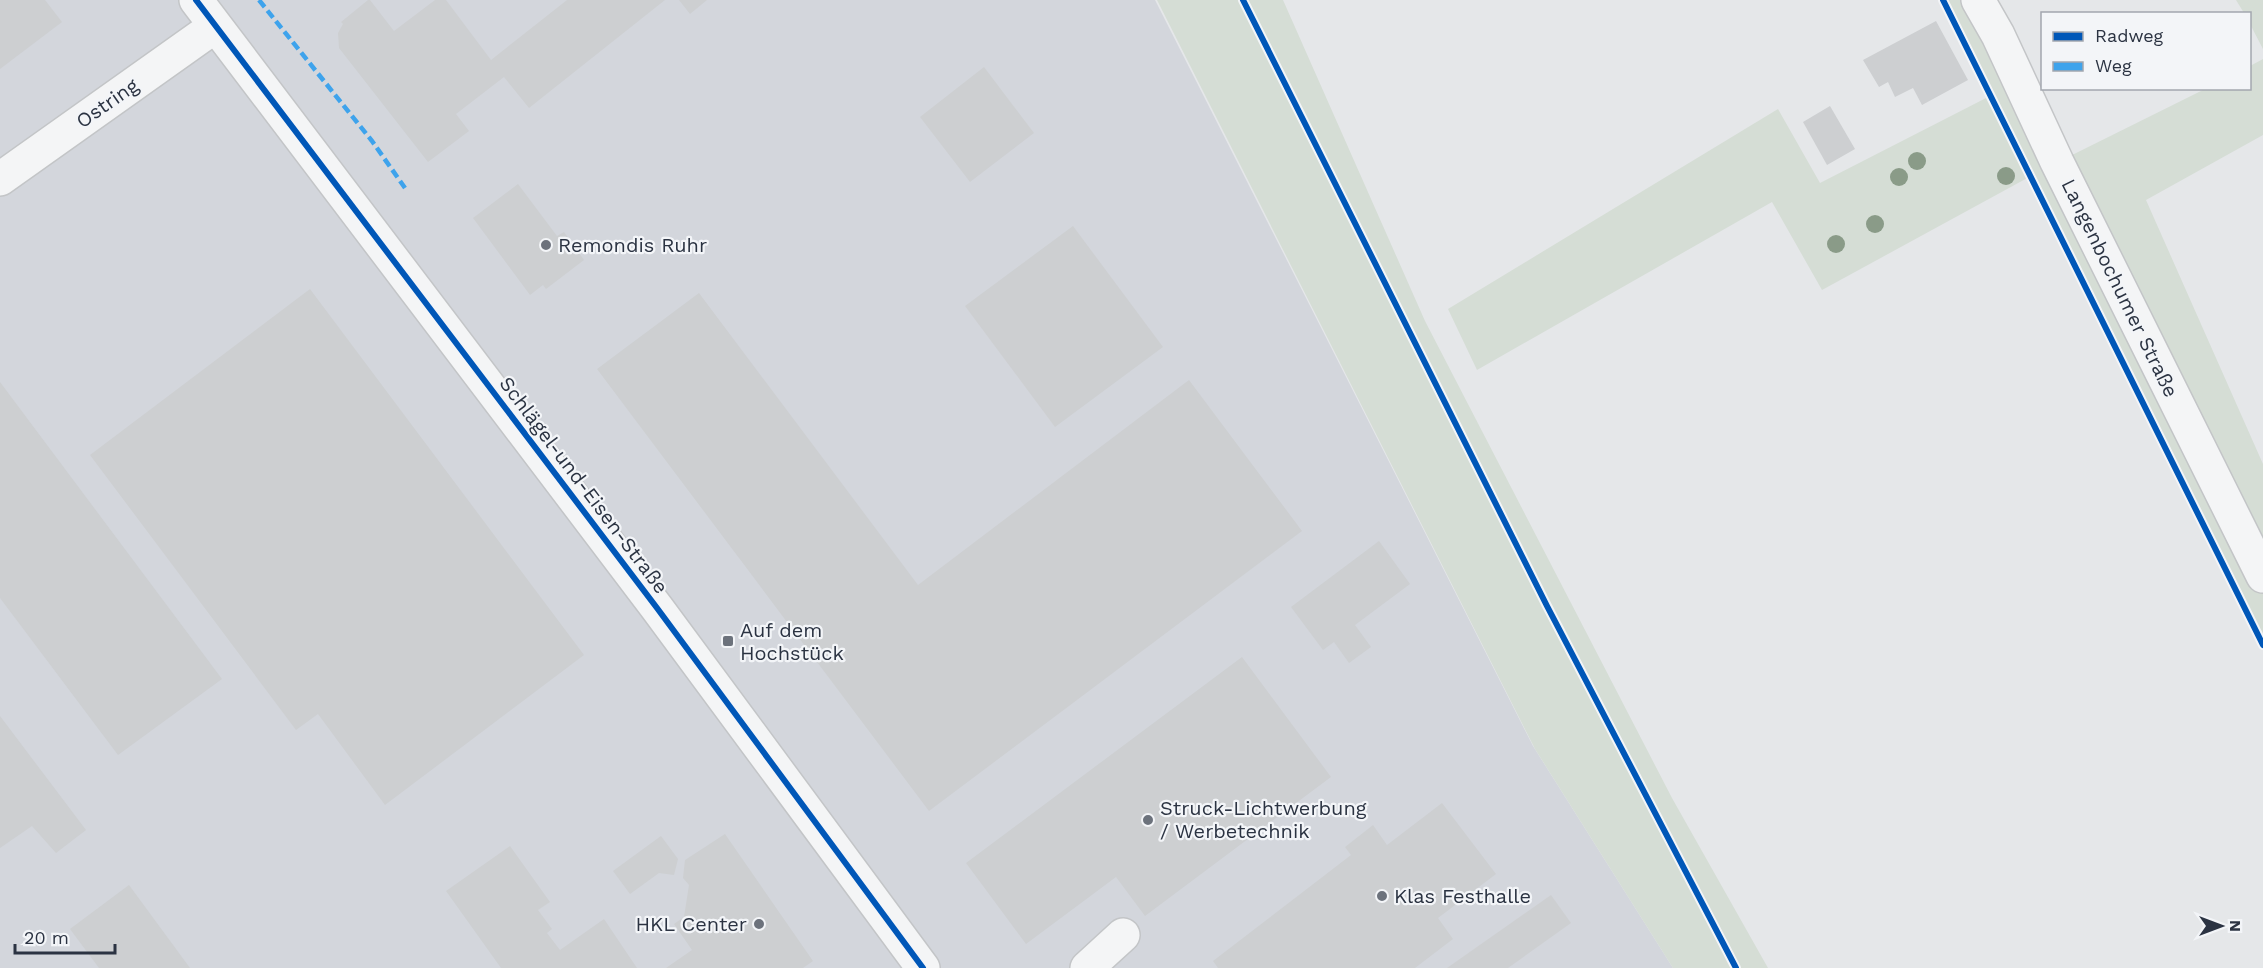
<svg xmlns="http://www.w3.org/2000/svg" width="2263" height="968" font-family="'Work Sans',sans-serif">
<style>
.built{fill:#d3d6dc}
.green{fill:#d5ddd5}
.building{fill:#cdcfd1}
.lines{fill:none;stroke-linecap:round;stroke-linejoin:round}
.minor-casing{stroke:#c3c5c7;stroke-width:36}
.minor{stroke:#f4f5f6;stroke-width:33}
.quiet{stroke:#3ea3ec;stroke-width:4.5;stroke-dasharray:9 4.5;stroke-linecap:butt}
.cycleway-casing{stroke:#f3f5f8;stroke-width:10}
.cycleway{stroke:#0057b8;stroke-width:6}
.tree{fill:#8a9b88}
.poi-dot{fill:#6c727c;stroke:#f3f5f8;stroke-width:2}
.labels{text-anchor:middle;stroke-width:4.5;stroke-linejoin:round;paint-order:stroke}
.street-label{font-size:20px;fill:#2b3342;stroke:#f3f5f8}
.poi-label{font-size:20px;fill:#2b3342;stroke:#f3f5f8;text-anchor:start}
</style>
<rect width="100%" height="100%" fill="#e5e7e9"/>
<!-- built -->
<path class="built" d="M0,0H1155L1533,746L1673,968H0Z"/>
<!-- green -->
<g class="green">
<path d="M1157,0H1283L1425,321L1672,798L1768,968H1673L1535,749Z"/>
<path d="M1943,0H1978L2058,162L2205,89L2250,88V66L2263,59V135L2146,200L2263,464V645L2031,176L1822,290L1772,202L1477,370L1448,309L1778,109L1820,183L1990,96Z"/>
<path d="M2236,0H2263V49L2250,24V14L2244,13Z"/>
</g>
<!-- building -->
<g class="building">
<path d="M0,0H45L62,22L0,69Z"/>
<path d="M368,0H370L394,31L435,0H446L491,60L567,0H665L529,108L504,77L456,114L469,131L428,162L339,48L338,33L343,24L341,22Z"/>
<path d="M679,0H707L690,14Z"/>
<path d="M1936,21L1968,80L1922,105L1913,88L1895,97L1888,82L1879,87L1863,60Z"/>
<path d="M984,67L1034,133L970,182L920,117Z"/>
<path d="M1830,106L1855,149L1827,165L1803,122Z"/>
<path d="M518,184L557,236L564,232L584,260L546,289L543,285L530,295L473,218Z"/>
<path d="M1073,226L1163,347L1055,427L965,306Z"/>
<path d="M310,289L584,655L385,805L318,714L296,730L90,455Z"/>
<path d="M699,293L918,585L1189,380L1302,531L929,811L597,369Z"/>
<path d="M0,382L222,679L118,755L0,598Z"/>
<path d="M1379,541L1410,584L1355,625L1371,647L1349,663L1334,642L1323,650L1291,607Z"/>
<path d="M1242,657L1331,777L1145,916L1116,877L1026,944L966,863Z"/>
<path d="M0,716L86,830L56,853L32,826L0,848Z"/>
<path d="M1442,803L1496,874L1438,918L1453,939L1415,968H1218L1213,961L1351,855L1345,847L1373,825L1387,845Z"/>
<path d="M725,834L813,961L803,968H666L692,950L674,924L684,917L689,885L683,878L685,860Z"/>
<path d="M661,836L678,859L674,875L659,873L630,894L613,871Z"/>
<path d="M510,846L550,902L538,910L552,929L547,933L560,950L604,919L637,968H501L446,891Z"/>
<path d="M129,885L190,968H99L70,929Z"/>
<path d="M1551,895L1571,923L1508,968H1447Z"/>
</g>
<g class="lines">
<defs>
<g id="minor">
<path d="M196,0L657,608L923,968"/>
<path d="M1978,0L1998,35L2057,162L2263,576"/>
<path d="M0,179L214,27"/>
<path d="M1087,968L1123,935"/>
</g>
</defs>
<!-- minor casing -->
<use href="#minor" class="minor-casing"/>
<!-- minor -->
<use href="#minor" class="minor"/>
<!-- quiet -->
<path class="quiet" d="M259,0L372,141L405,188"/>
<defs>
<g id="cycleway">
<path d="M196,0L657,608L923,968"/>
<path d="M1243,0L1547,606L1736,968"/>
<path d="M1943,0L2263,645"/>
</g>
</defs>
<!-- cycleway casing -->
<use href="#cycleway" class="cycleway-casing"/>
<!-- cycleway -->
<use href="#cycleway" class="cycleway"/>
</g>
<!-- trees -->
<g class="tree">
<circle cx="1917" cy="161" r="9"/>
<circle cx="2006" cy="176" r="9"/>
<circle cx="1899" cy="177" r="9"/>
<circle cx="1875" cy="224" r="9"/>
<circle cx="1836" cy="244" r="9"/>
</g>
<!-- markers -->
<g class="poi-dot">
<circle cx="546" cy="245" r="6"/>
<rect x="722" y="635" width="12" height="12" rx="3"/>
<circle cx="1148" cy="820" r="6"/>
<circle cx="1382" cy="896" r="6"/>
<circle cx="759" cy="924" r="6"/>
</g>
<g class="labels">
<!-- street labels -->
<g class="street-label">
<text transform="translate(107 103) rotate(-35)" y="7">Ostring</text>
<text transform="translate(2120 288) rotate(64)" y="7">Langenbochumer Straße</text>
<text transform="translate(584 485) rotate(53)" y="7">Schlägel-und-Eisen-Straße</text>
</g>
<!-- poi labels -->
<g class="poi-label">
<text x="558" y="252">Remondis Ruhr</text>
<text x="740" y="637">Auf dem<tspan x="740" dy="23">Hochstück</tspan></text>
<text x="1160" y="815">Struck-Lichtwerbung<tspan x="1160" dy="23">/ Werbetechnik</tspan></text>
<text x="1394" y="903">Klas Festhalle</text>
<text x="747" y="931" text-anchor="end">HKL Center</text>
</g>
</g>
<!-- legend -->
<rect x="2041" y="12" width="210" height="78" fill="#f3f5f8" stroke="#a3a7af" stroke-width="1.5"/>
<rect x="2053" y="32" width="30" height="9" fill="#0057b8" stroke="#a3a7af" stroke-width="1.5"/>
<text x="2095" y="42" font-size="18" fill="#2b3342">Radweg</text>
<rect x="2053" y="62" width="30" height="9" fill="#3ea3ec" stroke="#a3a7af" stroke-width="1.5"/>
<text x="2095" y="72" font-size="18" fill="#2b3342">Weg</text>
<!-- north arrow -->
<g transform="translate(2221 926) rotate(90)" stroke="#f3f5f8" stroke-width="4.5" paint-order="stroke">
<path d="M0-4.5L10 22L0 15L-10 22Z" fill="#2b3342"/>
<text y="-9" font-size="16" font-weight="bold" text-anchor="middle" fill="#2b3342">N</text>
</g>
<!-- scale -->
<path d="M15 944v9h100v-9" fill="none" stroke="#2b3342" stroke-width="3"/>
<text x="24" y="944" font-size="18" fill="#2b3342" stroke="#f3f5f8" stroke-width="4.5" paint-order="stroke">20 m</text>
</svg>
